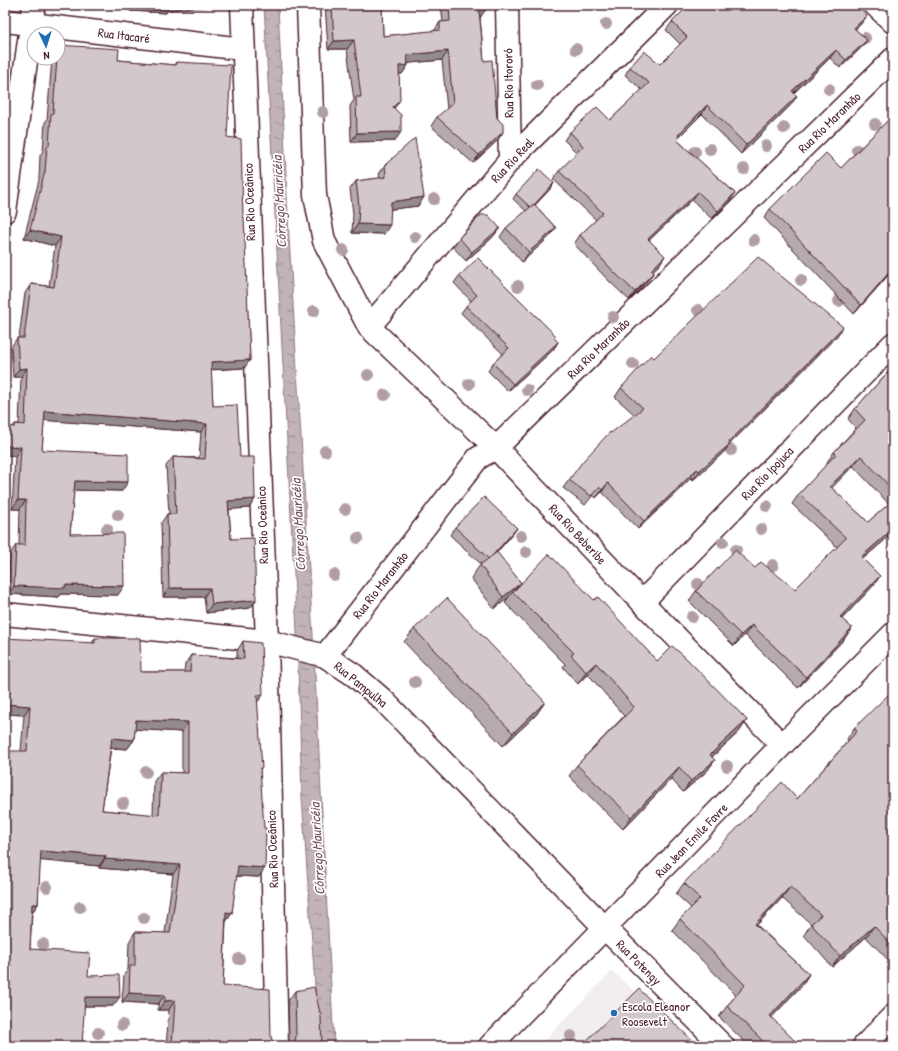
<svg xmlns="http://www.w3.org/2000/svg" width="898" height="1051" font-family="'Patrick Hand',sans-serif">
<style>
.built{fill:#f2eeef}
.water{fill:url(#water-ripples);stroke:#91787e}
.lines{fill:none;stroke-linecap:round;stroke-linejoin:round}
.minor-casing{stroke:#4a1f2b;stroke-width:25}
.secondary-casing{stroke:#4a1f2b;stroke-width:25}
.minor{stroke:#fff;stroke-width:22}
.secondary{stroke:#fff;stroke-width:22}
.tree{fill:#b19ea3}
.wall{fill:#b5abaf;stroke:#4a1f2b;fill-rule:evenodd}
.shaded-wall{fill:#938b8e;stroke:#4a1f2b}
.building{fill:#d2c7cb;stroke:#4a1f2b;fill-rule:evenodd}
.poi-dot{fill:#1f6fb2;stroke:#fff;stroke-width:1.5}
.labels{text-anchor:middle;stroke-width:3.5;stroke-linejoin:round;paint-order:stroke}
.street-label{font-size:13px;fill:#4a1f2b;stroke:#fff}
.poi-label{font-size:13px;fill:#4a1f2b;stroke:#fff;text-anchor:start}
.water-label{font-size:14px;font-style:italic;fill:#74535c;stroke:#fff}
</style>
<defs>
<pattern id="water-ripples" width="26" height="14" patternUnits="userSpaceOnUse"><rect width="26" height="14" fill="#c1b3b6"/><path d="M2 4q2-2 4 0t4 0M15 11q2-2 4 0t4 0" fill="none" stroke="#9f9194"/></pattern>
</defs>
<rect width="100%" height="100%" fill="#fff"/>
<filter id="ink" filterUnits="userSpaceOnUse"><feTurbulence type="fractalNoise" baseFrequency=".025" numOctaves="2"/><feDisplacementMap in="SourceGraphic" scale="8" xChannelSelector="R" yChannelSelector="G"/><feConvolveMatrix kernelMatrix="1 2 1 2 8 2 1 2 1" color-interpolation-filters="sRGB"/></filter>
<g filter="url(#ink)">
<!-- built -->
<path class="built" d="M612,971L622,980L691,1046H539Z"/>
<!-- water -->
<path class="water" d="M264,5H278L289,237L313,636L334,1046H317V1014L302,798L297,632Z"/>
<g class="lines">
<defs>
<g id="minor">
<path d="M242,5L267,641L277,1046"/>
<path d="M308,5L315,195L324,241L369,327L496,448L642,602L782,745"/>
<path d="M507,5L510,160"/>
<path d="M875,5L893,22"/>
<path d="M5,21L243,49"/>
<path d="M5,211L34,5"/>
<path d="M369,327L510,160L667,5"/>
<path d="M642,602L893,344"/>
<path d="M325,656L478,458L496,448L893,59"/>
<path d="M864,1046L893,1016"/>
</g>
<g id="secondary">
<path d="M5,614L267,641L325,656L354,675L382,699L605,928L723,1046"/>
<path d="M490,1046L782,745L893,634"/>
</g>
</defs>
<!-- minor casing -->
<use href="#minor" class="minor-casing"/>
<!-- secondary casing -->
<use href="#secondary" class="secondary-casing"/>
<!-- minor -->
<use href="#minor" class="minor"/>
<!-- secondary -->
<use href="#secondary" class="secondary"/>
</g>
<!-- trees -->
<g class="tree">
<circle cx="606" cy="24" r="6"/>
<circle cx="865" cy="38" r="6"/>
<circle cx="576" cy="49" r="6"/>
<circle cx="537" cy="85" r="6"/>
<circle cx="829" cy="89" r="6"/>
<circle cx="323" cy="112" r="6"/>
<circle cx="875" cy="124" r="6"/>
<circle cx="784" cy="128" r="6"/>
<circle cx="766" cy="146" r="6"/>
<circle cx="710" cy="149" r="6"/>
<circle cx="857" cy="150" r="6"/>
<circle cx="695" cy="152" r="6"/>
<circle cx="744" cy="169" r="6"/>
<circle cx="434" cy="199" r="6"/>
<circle cx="415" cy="237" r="6"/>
<circle cx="754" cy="240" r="6"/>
<circle cx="343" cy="250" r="6"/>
<circle cx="801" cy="280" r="6"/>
<circle cx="518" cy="286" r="6"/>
<circle cx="839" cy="301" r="6"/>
<circle cx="698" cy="310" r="6"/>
<circle cx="314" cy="311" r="6"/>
<circle cx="613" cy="317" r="6"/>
<circle cx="633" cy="364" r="6"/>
<circle cx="368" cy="375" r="6"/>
<circle cx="469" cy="384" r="6"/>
<circle cx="527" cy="390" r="6"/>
<circle cx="385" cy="395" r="6"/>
<circle cx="731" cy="450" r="6"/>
<circle cx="325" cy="451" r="6"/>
<circle cx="767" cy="506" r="6"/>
<circle cx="345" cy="509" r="6"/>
<circle cx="118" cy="515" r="6"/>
<circle cx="107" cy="529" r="6"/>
<circle cx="761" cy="529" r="6"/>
<circle cx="521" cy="536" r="6"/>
<circle cx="358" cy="538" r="6"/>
<circle cx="723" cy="542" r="6"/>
<circle cx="736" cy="550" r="6"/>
<circle cx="526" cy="552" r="6"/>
<circle cx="773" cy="565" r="6"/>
<circle cx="334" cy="575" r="6"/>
<circle cx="698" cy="584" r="6"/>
<circle cx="692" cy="617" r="6"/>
<circle cx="415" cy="682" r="6"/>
<circle cx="727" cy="766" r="6"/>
<circle cx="146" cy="772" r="6"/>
<circle cx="123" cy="803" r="6"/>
<circle cx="47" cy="887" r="6"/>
<circle cx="80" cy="907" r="6"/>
<circle cx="144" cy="918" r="6"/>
<circle cx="43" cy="944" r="6"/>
<circle cx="239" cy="959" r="6"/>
<circle cx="122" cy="1025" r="6"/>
<circle cx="98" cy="1033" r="6"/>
<circle cx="571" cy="1036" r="6"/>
</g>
<!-- wall -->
<g class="wall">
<path d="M130,5H212V6L168,10L166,13L130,11Z"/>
<path d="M325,5H382L383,36L434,31L440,22H443L441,5H485L486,9L480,17L484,61L497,118L503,132L497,141L473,163L431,126L437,117L447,109L442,60L408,63V65L402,74H399L394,108L395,141L351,142L350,106L354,100L347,49H328Z"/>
<path d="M714,11L861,24L855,29L867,40L861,48L840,68L830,58L794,93L791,105L741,154L702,114L679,136V137L677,140L735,193L729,202L712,219L692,200L649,240L660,264L653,271L654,272L648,280L629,300L608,280L574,244L580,235L596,220L553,179L559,171L577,153L564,140L570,132L610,120L642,90L625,75L630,67L660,64L680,44L666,30L672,22Z"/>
<path d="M58,45L118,60L174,65L176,62L227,137L243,217L250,360L244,368L211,370L213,406L240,457L255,499L249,508L229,509L231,539L256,600L250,608L206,613L204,597H163L161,523L167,514H169L166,466L173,457L199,458L201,432L44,420L42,450L122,491L74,490L70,534L118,595L61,594L59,597L8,594L10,554L16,545H19L20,509H12L15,456L5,455V426L13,427L15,424H19L21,377H13L11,347L17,338H19L25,293L31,284L49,286L55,246L24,238L39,180L40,155L43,151L45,122L47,120L52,58H58Z"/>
<path d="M893,115V272L892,271L854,314L764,218L770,209L841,168Z"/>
<path d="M385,165L424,197L418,206L391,209L384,234L352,233L353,214L350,189L356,181L380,178L379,174Z"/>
<path d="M554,183L551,188L535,205L556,228L549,237L522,262L500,237L506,228L526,211L513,199L516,194Z"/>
<path d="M493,237L466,261L453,247L459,238Z"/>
<path d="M459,276L554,338L558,342L553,350L508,391L488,371L493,363L503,354L461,313L466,306L471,301L454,283Z"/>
<path d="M837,336L730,444L724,452L693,480L691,478L638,529L602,492L596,498L593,495L585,505L563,488L569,480L635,415L615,397L621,388L654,358Z"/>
<path d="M893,366V533L863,559L880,576L873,586L842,619L845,638L798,688L745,635L734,646L689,601L696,591L755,568L795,589L837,547L792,504L799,494L828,463L827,462L834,452L856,428L848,419L855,409ZM853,466L889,504L868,522L831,488Z"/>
<path d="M455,527L517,528L512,535L496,553L521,583L594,600L657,661L747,720L739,732L712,757L715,760L707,771L683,792L671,779L623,829L569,776L577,765L624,716L588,674L578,684L563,667L565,664L505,603L508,598L494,609L471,578L480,565L481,564L450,535Z"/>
<path d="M414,629L545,702L536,715L503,746L404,642Z"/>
<path d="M95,638L141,672H184L185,664L191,655L237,658V651L243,641L257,702L260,771L259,877L236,876L232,913L226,922L223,986L271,1037L273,1043L276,1046H166L169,1010H158V1004L122,1002L124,975L128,969L129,942L135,932L165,933L173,874L99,868V866L40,860L38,904L32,913L30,949L88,976L113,1006H84L5,1046L21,751L24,715L5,714L92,643ZM135,729L182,732V773L161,772L154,781L153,815L102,810L111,748L127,749L134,740Z"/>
<path d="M893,697V965L866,937L832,967L804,935L811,924L782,898L757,925L809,974L802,985L771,1018L800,1046H749L719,1017L727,1006L736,995L672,930L680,919L691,908L676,894L684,883L797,799L848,741L847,739L854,728Z"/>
<path d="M295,991L322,1046H289L288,1001Z"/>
</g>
<!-- shaded-wall -->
<g class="shaded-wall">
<path d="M134,5H212V6L168,10L166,13L130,11Z"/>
<path d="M486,9L480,18L479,10Z"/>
<path d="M867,16L861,24L848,36L854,28Z"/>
<path d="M354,40L347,49H328L334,41Z"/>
<path d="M867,40L861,48L840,68L846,60Z"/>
<path d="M836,50L830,58L786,100L792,91Z"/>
<path d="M448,51L442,60L401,64L407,55Z"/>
<path d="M408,65L402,74L393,75L399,66Z"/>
<path d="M797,96L791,105L741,154L746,145Z"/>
<path d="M400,100L394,109L393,107Z"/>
<path d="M707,105L702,114L672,144L678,135Z"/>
<path d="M401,132L395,141L351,142L357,133Z"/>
<path d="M503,132L497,141L473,163L479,155Z"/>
<path d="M554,183L551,188L528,213L531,208Z"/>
<path d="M698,192L692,200L642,247L648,239Z"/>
<path d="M735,193L729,202L712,219L718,211Z"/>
<path d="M424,197L418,206L385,210L391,202Z"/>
<path d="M358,224L390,225L384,234L352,233Z"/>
<path d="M500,228L493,237L466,261L472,252Z"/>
<path d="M556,228L549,237L522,262L529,252Z"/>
<path d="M30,230L61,237L55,246L24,238Z"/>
<path d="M665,256L660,264L646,278L651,270Z"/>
<path d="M893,268V270L892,271L854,314L861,305Z"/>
<path d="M654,272L648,280L629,300L635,292Z"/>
<path d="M843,327L837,336L730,444L724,452L693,480L699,471L729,442Z"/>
<path d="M558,342L553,350L508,391L513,384Z"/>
<path d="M250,360L244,368L205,370L211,362Z"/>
<path d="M27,368L21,377H13L19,369Z"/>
<path d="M45,411L207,424L201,432L39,420Z"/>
<path d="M5,446L21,447L15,456L5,455Z"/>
<path d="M861,456L853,466L823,497L830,486Z"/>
<path d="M697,469L691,478L638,529L644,521Z"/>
<path d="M75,481L128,482L122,491L68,490Z"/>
<path d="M608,483L602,492L596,498L602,490Z"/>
<path d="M255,499L249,508L222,510L228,501Z"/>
<path d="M18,500H26L20,509H12Z"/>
<path d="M517,528L512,535L484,567L489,559Z"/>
<path d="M893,529V533L853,567L861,557Z"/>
<path d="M880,576L873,586L833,628L840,617Z"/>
<path d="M521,583L513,592L508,598L494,609L503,597Z"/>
<path d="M65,585L124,586L118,595L61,594L59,597L8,594L14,586Z"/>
<path d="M169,588H210L204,597H163Z"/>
<path d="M256,600L250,608L206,613L212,604Z"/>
<path d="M752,625L745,635L734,646L741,635Z"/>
<path d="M852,628L845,638L798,688L806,677Z"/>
<path d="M596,663L588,674L578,684L586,672Z"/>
<path d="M257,695H263L256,704Z"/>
<path d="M545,702L536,715L503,746L513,733Z"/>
<path d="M5,704L30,706L24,715L5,714Z"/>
<path d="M136,720L188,722L182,732L129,729Z"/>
<path d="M747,720L739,732L702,766L710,755Z"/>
<path d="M112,738L134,740L127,749L106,747Z"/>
<path d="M715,760L707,771L683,792L691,781Z"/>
<path d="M679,767L671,779L623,829L631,817Z"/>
<path d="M41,851L106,856L99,866L34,860Z"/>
<path d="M105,859L180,865L173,874L99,868Z"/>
<path d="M238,866L265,868L259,877L231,876Z"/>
<path d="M790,887L782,898L747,935L755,924Z"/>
<path d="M32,904H38L31,914Z"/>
<path d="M226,912L232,913L225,922Z"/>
<path d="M874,926L866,937L832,967L840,956Z"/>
<path d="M809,974L802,985L762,1028L770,1016Z"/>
<path d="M129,993L165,995L158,1004L122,1002Z"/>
<path d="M85,997H120L113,1006H78Z"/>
<path d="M175,1000L169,1010H158L165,1001Z"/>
</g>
<!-- building -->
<g class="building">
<path d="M332,5H382L383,36L440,30V22L450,21L449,5H485L486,9L479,10L484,61L492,60L497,118L503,124V132L479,155L437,117L453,103L448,51L407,55L408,65L399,66L400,100L393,107L401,115V132L357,133L356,97H361L354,40L334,41Z"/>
<path d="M689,5H709L714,11L720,5H856L867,16L854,28L867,40L846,60L836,50L792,91L797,96L746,145L707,105L678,135L679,137L677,140L735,193L718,211L698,192L648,239L665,256L651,270L654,272L635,292L614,272L580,235L603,213L559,171L583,146L570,132L597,107L610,120L649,83L630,67L644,51L660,64L687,37L672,22Z"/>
<path d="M58,45L119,49L118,60L176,65V62L231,65L227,137L241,139L243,217H244L250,360L211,362L213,406L237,405L240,457H254L255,499L228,501L231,539L254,538L256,600L212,604L210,588H169L167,514H176L173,457L205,459L207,424L45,411L42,450L128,454V482L75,481L70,534L123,533L124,586L65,585V588L14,586L16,545H25L26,500H18L21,447L5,446V426L15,427V424L25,425L27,368L19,369L17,338H24L31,284L54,287L61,237L30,230L45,171L47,146H49L51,114L53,113L57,58H58Z"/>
<path d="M893,115V268L861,305L770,209L826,153L841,168Z"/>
<path d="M415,138L424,197L391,202L390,225L358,224L359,206L356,181L386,177L385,165Z"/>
<path d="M539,169L554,183L534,205V204L530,207L516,194Z"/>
<path d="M534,204L556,228L529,252L506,228Z"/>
<path d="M481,215H488L500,228L472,252L459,238Z"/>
<path d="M758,257L843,327L729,442L730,444L699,471L697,469L644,521L608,483L602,490L599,487L591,496L569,480L583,461L610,432L611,433L643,408L621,388L651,355L654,358Z"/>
<path d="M478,258L556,336L554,338L558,342L513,384L493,363L509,348L466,306L477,295L459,276Z"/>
<path d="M893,366V490L861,456L830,486L868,522L893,500V529L861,557L880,576L840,617L852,628L806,677L752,625L741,635L696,591L735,550L755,568L761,562L795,589L846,538L799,494L836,454L834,452L865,420L855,409Z"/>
<path d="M484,497L517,528L492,556L489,559L455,527Z"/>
<path d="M497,552L521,583L503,597L480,565Z"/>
<path d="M549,554L594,600L598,597L657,661L672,646L686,658L747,720L710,755L715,760L691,781L679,767L631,817L577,765L634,707L596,663L586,672L571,655L574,653L513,592Z"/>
<path d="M447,598L545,702L513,733L414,629Z"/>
<path d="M5,638L95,643V638H140L141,672H190L191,655L244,659L243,641L261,643L263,695H257L262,768H260L264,828H266L265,868L238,866L232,913L226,912L223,986L270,989L271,1037L273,1043L276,1046H172L175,1000L165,1001V995L129,993L130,966H135V932L170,933L180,865L105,859L106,856L41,851L38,904H32L30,949L90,953L88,976L119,975L120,997H85L82,1046H5V751H27L30,706L5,704ZM136,720L188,722V773L161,772L159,815L102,810L112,738L134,740Z"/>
<path d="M889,694L893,697V946L874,926L840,956L811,924L821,915L790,887L755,924L809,974L770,1016L800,1046H768L727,1006L745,985L680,919L700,899L684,883L782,782L797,799L857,731L854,728Z"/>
<path d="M314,987L321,1017L322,1046H291L294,1043L296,1037L295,991Z"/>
<path d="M639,989L698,1046H581Z"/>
</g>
</g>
<!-- markers -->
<circle class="poi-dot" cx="614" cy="1013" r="4"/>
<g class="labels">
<!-- street labels -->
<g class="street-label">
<text transform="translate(124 35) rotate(7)" y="5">Rua Itacaré</text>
<text transform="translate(508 83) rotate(-91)" y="5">Rua Rio Itororó</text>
<text transform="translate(829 122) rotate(-44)" y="5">Rua Rio Maranhão</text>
<text transform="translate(512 160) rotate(-47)" y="5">Rua Rio Real</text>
<text transform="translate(249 202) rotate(-92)" y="5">Rua Rio Oceânico</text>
<text transform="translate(598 348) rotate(-44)" y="5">Rua Rio Maranhão</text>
<text transform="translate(767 473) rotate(-46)" y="5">Rua Rio Ipojuca</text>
<text transform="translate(262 525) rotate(-92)" y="5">Rua Rio Oceânico</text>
<text transform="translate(578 534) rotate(47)" y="5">Rua Rio Beberibe</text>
<text transform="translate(380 585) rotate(-52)" y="5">Rua Rio Maranhão</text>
<text transform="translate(361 684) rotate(39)" y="5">Rua Pampulha</text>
<text transform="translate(691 840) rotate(-46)" y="5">Rua Jean Emile Favre</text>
<text transform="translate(272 849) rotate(-92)" y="5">Rua Rio Oceânico</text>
<text transform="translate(639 962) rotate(45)" y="5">Rua Potengy</text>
</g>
<!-- poi labels -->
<g class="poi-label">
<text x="622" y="1011">Escola Eleanor<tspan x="622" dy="15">Roosevelt</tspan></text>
</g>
<!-- water labels -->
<g class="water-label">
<text transform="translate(279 202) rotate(-93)" y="5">Córrego Mauricéia</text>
<text transform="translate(298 525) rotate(-93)" y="5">Córrego Mauricéia</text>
<text transform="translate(317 849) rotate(-93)" y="5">Córrego Mauricéia</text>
</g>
</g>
<!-- margin -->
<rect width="898" height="1051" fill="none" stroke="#fff" stroke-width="20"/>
<rect x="10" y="10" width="878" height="1031" fill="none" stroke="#4a1f2b" stroke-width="1.5" filter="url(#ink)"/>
<!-- north arrow -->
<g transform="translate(46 46) rotate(176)"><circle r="19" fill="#ffffff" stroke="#b7a5aa"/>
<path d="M0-3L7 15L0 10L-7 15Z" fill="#1f6fb2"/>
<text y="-6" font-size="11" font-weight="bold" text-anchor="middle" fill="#4a1f2b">N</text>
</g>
</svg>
